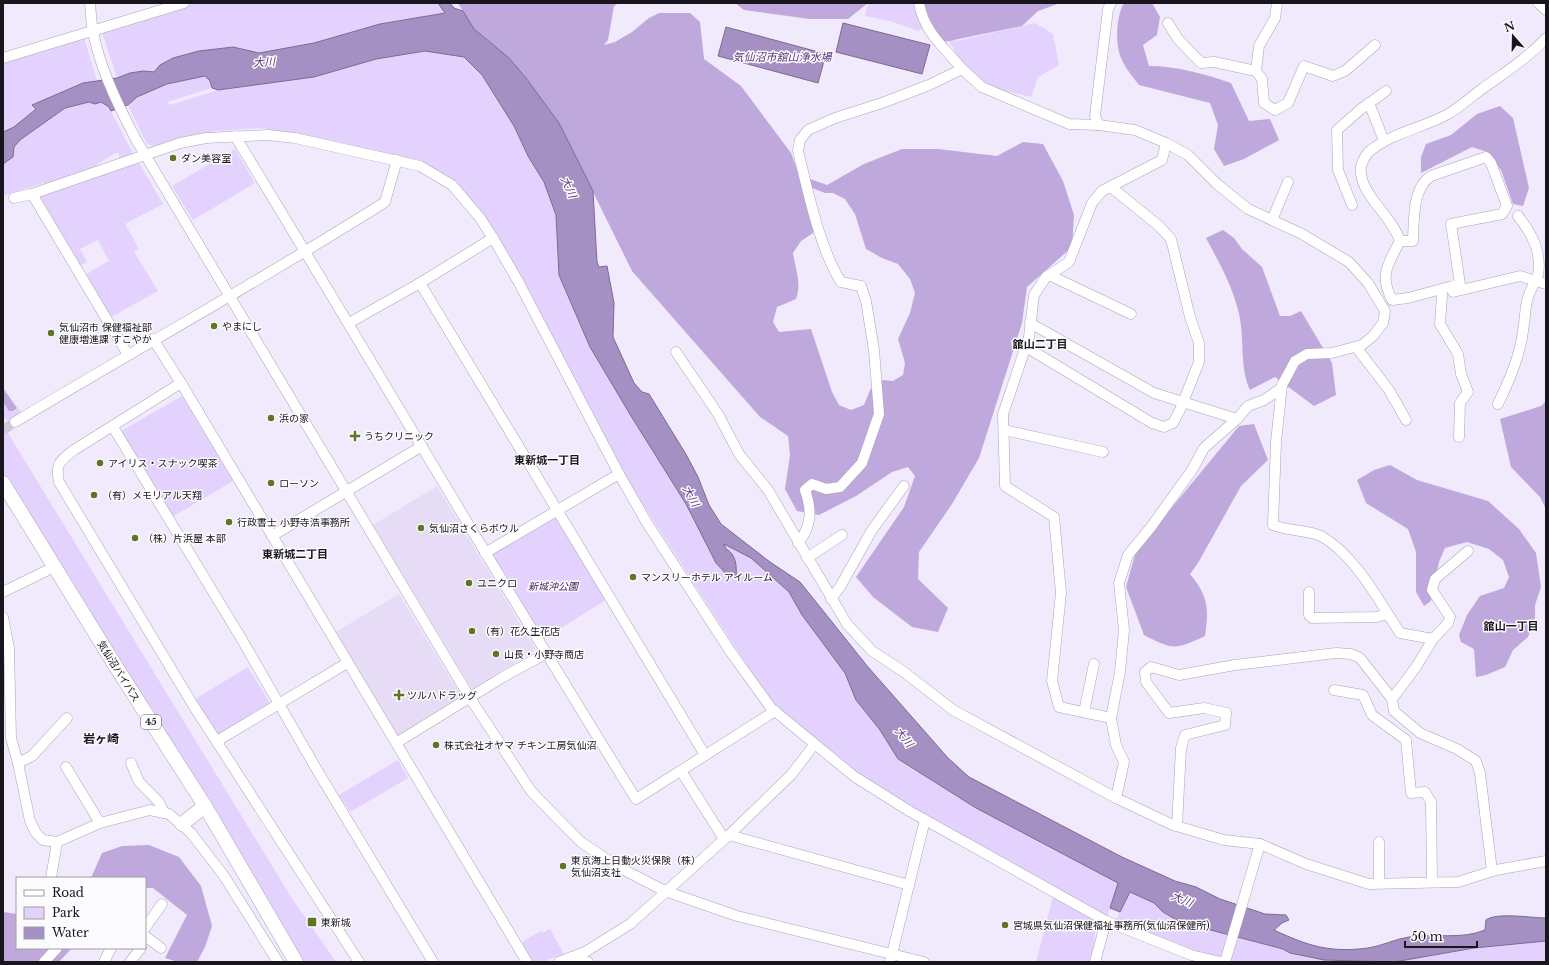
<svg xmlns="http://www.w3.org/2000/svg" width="1549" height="965" font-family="'Libre Baskerville','Noto Sans JP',serif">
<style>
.built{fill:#e6dcf6}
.green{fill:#e3d2fd}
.forest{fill:#bea8dc;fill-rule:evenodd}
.water{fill:#a590c3;stroke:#7b6b91}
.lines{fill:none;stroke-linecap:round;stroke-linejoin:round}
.minor-tunnel{stroke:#d0c9da;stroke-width:10;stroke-dasharray:10 5;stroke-linecap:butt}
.minor-casing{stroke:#aba4b6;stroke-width:11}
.highway-casing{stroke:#aba4b6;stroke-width:15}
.minor{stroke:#fff;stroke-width:10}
.highway{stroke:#fff;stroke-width:14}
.poi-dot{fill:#5f7526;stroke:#fbfafd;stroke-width:1.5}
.labels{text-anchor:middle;stroke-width:3;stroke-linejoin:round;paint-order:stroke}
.shield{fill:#fbfafd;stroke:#5c5a60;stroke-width:1}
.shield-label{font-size:9px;font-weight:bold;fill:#18151c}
.poi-label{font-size:10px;fill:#18151c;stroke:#fbfafd;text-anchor:start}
.park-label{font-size:10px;font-style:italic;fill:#3c1d5b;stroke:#fbfafd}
.street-label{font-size:10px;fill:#18151c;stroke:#fbfafd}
.water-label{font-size:11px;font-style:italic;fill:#573979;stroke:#fbfafd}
.neighbourhood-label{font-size:11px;font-weight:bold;fill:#18151c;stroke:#fbfafd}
.quarter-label{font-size:12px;font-weight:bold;fill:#18151c;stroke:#fbfafd}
</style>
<rect width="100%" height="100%" fill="#f1e9fc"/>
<!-- built -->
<g class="built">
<path d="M437,486L536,650L472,689L373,525Z"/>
<path d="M399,594L461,696L397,736L336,632Z"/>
</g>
<!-- green -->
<g class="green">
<path d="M194,3H438L446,12L380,24L314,43L259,53L233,47L199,51L173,58L160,65L154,72C140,70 130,73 117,78L102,32Z"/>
<path d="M868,3H919L927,25L918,31L890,21L865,16Z"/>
<path d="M1035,23L1053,34L1059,65L1038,77L1031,97L983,85L959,58L943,31L957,41Z"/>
<path d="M84,38L97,81L83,83L32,105L36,109L14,127L3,132V62Z"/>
<path d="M425,51L464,57L481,75L514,126L528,156L544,182L556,215L559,275L631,416L686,504L716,563L726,549L724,543L751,558L789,592L802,615L845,673L856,700L880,730L898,760L979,810L1118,883L1106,921L853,772L772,704L622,472L497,236L451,179L374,151L306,135L261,128L217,131L176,139L156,147L147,144L128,105C150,86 178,82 205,76L210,81L212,88L167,102L170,105L218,90L314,77L376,59Z"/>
<path d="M89,102L95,104L101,102L109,107L133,154L119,161V153H116L97,164L98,168L47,186L44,183L3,196V164L10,159L14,147L20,140L53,116L65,108Z"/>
<path d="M235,149L255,183L193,220L172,186Z"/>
<path d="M139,163L163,204L125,224L139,249L134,252L158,291L111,317L86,274L109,261L98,240L80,249L87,262L80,266L37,195Z"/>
<path d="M182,396L233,481L172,517L121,431Z"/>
<path d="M3,402L13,411L17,408L20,409L21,413L11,421L4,419Z"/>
<path d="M3,425L291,897L336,962H304L264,899L211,805L135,684L86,610L3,473Z"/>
<path d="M556,516L607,599L541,641L489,555Z"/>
<path d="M248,667L271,705L219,737L195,699Z"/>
<path d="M398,760L408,778L350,812L339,795Z"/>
<path d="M1129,892L1154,903L1163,912L1180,922L1283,949C1302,960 1331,960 1354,962H1221L1115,922Z"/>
<path d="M1053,897L1093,918C1098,933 1093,948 1090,962H1036Z"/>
<path d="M550,929L564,954L542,962L532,961L522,942L541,931L543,933Z"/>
<path d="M1546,941V962H1394L1474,948Z"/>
</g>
<!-- forest -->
<g class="forest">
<path d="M458,3H619L614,6L608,40L604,45L615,42L632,32L649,18L659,13H690L700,22L704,59L741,86L791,153L799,175L827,185L864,164L902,149H938L997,156L1023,142L1043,144L1063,181L1074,215L1072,247L1027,287L1022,323L979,458L952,504L919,552L918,579L948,608L938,632L912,627L873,597L856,577L904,507L915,476L908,467L892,472L856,496L819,515L797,511L785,489L790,455L788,436L760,417L632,271L559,123L526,78L509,58L474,29ZM807,186L825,193H833L845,199L855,214L866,249L882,258L898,264L910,279L915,293L910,313L898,339L905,363L903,375L893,381L883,380L870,390L864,405L851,410L839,405L832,392L811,329L779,332L773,322L777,307L796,299C802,284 795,268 793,253L801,241L813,233L816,225Z"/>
<path d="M735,3H868L848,19H810L744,10Z"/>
<path d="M921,3H1060L1038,11L1022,26L944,42L928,23Z"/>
<path d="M1124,3H1152L1160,17L1157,35L1143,45L1149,66C1177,66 1205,74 1231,83L1249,121L1270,119L1279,140L1244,159L1224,166L1214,149L1218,125L1210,103L1139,85C1133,77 1125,68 1121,58C1115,44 1116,16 1124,3Z"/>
<path d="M1500,106L1513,118L1529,188L1523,206L1513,204L1501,170L1487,152L1472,147L1421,173V157L1426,144L1451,135L1477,114Z"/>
<path d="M1223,230L1234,238L1242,249L1262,267L1280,316H1290L1301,311L1332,363L1336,395L1314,406L1275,377L1250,390C1239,366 1245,339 1239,314C1233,287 1219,262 1206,238Z"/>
<path d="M3,388L17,408L13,411H9L3,402Z"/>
<path d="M1546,401V509L1540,497L1511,467L1500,419L1541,406Z"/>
<path d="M1254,424L1268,460L1241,486L1198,563L1190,574C1208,596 1209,607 1205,636C1175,650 1173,650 1144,635L1126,587L1136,551L1239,426Z"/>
<path d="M1390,465L1417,480L1488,501L1519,529L1536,553L1541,587L1535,605V619L1528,637L1513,650L1505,667L1486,675L1476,677L1474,649L1461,642L1459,635L1467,615L1480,596L1504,588L1509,577L1503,560L1489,549L1467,542L1445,548L1439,562L1431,601L1424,606L1416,592V552L1408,529L1366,503L1357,480L1374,470Z"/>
<path d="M149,845L179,857L201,886L212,926L205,947L197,962H178L165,958L187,915L153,888H145V878H91L102,853L122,846Z"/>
<path d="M3,912L17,914V948H72L59,962H3Z"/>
</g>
<!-- water -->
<g class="water">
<path d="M438,3H450L454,8L463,11L474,29L509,58L526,78L559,123L593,191L597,262L599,267L607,266L614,303L613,337L634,383L642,392L649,394L687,456L698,477L709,505L721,524L770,562L800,582L868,667L948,758L969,777L1122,857L1175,881L1196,887L1220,899L1265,914L1286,915L1289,920L1282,923L1274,930C1308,946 1330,953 1368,948C1382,946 1395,939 1409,937C1434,933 1461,940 1485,930L1486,920C1496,912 1533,918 1546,918V941L1474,948L1394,962L1324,960L1290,953L1283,949L1180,922L1163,912L1154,903L1130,892L1120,912L1110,908L1118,883L976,808L898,759L880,730L856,700L845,673L802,615L789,592L751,558L724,544L726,549C736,554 737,566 736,577H729L716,563L686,504L631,416L590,347L559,275L556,215L544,182L528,156L514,126L482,75L464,57L425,51L376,59L314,77L218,90L212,88L210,81L205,76L167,84L137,97L128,105L111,111L109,107L101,102L95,104L89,102L65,108L20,140L14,147L13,157L3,164V132L14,127L36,109L32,105L83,83L117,78L130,73L143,71L154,72L160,65L173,58L199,51L233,47L259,53L314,43L380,24L445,13Z"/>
<path d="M843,23L930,45L922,74L836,52Z"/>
<path d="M726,27L826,54L818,83L718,56Z"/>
</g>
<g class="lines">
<!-- minor-tunnel -->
<path class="minor-tunnel" d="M3,430L15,422"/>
<defs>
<g id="minor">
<path d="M90,3C91,12 91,22 93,31C99,67 120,110 138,143L470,698L531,791L557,818L581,842L618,867L665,891L737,916L924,962"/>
<path d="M919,3C924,32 944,47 962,69"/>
<path d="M1538,3L1546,10"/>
<path d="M1168,23L1178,39L1201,63L1214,62L1256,71L1259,46L1275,18L1277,3"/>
<path d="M3,58L184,3"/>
<path d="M1256,71L1262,79L1264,103L1275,110L1288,103L1304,66L1333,76L1345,71L1375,45"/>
<path d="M1369,103L1384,141"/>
<path d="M1099,125L1095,116L1108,9L1111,3"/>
<path d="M235,136C370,357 499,580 636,799L775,711"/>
<path d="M32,194L128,355"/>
<path d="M14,198L32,194L180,143L206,138L268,135L295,138L420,166L452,185L480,218L493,238L518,281L619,474L647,523L730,651L771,708L855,777L911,812L1106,921L1191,955L1221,962"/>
<path d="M1352,205L1338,170L1337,130L1361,109L1386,91"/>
<path d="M1518,216C1532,234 1542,252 1538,275"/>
<path d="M1272,220L1288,182"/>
<path d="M1400,241H1413C1414,221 1412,188 1431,176L1486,157L1491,163L1507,206L1502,214L1451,224L1460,284L1408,298L1392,300C1379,275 1388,264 1400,241C1392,216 1364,198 1361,174C1359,166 1365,155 1371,150C1394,132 1423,128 1448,114C1460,107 1471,97 1482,89C1504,73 1528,58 1546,38"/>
<path d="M1049,275L1131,314"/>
<path d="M420,283L705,755"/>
<path d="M1453,292L1520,276L1546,284"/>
<path d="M1442,295L1440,324L1458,354L1461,374L1468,392L1460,403L1459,437"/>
<path d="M349,323L420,283L493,238"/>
<path d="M1030,323L1154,393L1237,419L1248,406L1264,400L1280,389L1295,361L1307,354L1332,353L1362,345L1373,336L1383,323L1385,311L1368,283L1349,262L1302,234L1248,209L1217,184L1188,155L1166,143"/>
<path d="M153,339L181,383L527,962"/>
<path d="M1026,347L1152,423L1164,427L1173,423L1180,410L1199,362V343L1190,317L1171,239L1159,226L1111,187"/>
<path d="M1356,347L1389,390L1406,420"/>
<path d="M676,352L718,414L739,454L768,490L847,624L872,651L904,672L953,710L1116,798"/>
<path d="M181,383L74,450C60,461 55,463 59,482L193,705L359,962"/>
<path d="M1282,385L1276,442L1273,525C1287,531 1309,530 1321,536C1355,555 1379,601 1400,633L1433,639L1448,623L1450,617L1432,590L1435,579L1468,551"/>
<path d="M1498,404C1509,381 1520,356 1523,331C1527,307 1523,303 1536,280"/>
<path d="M15,422C138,348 264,279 385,202L397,160"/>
<path d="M113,427L241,638L317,770L433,962"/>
<path d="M1004,430L1103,452"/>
<path d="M272,536L422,446"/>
<path d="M798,543C812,526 812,510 805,490L812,484L826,489L840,487L862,463L879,414L874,350L866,301L861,286L841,282C819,247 808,191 798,151L800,140L808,130L835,118L882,103L929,85L962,69L982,87L1069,124L1099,125L1135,130L1166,143L1162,160L1102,191L1092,203L1069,262L1046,277L1034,295L1029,337L1003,414L1005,486L1054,517L1061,593L1052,681L1059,707L1111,718L1116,745L1124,762L1116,798L1173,825L1224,840L1260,844L1306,864L1369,884L1458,882L1496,870L1546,861"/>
<path d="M485,553L619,474"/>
<path d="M807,558L842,535"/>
<path d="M3,592L46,571"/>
<path d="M1309,592V615L1312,618L1376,617L1387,614"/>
<path d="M831,599L840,587L872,530L904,486"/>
<path d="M3,617L9,648L11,738L18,763L30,821L36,833L43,840L57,842L100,823L150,810L169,814L191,833L224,876L278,962"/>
<path d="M1433,639L1416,667L1392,699L1394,711L1420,733L1457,749L1476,761L1480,773L1492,871"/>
<path d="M1334,690L1363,695L1372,715L1406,740L1411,793L1425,792L1431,802L1432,882"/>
<path d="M1084,712L1094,664"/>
<path d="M1111,718L1120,672L1124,630L1119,583L1128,555L1151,527L1192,470L1204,448L1237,419"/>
<path d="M217,741L347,663"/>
<path d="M396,743L503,677L545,654"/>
<path d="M18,763L32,756L67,718"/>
<path d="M131,763L139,782L159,802L164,813"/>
<path d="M66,767L100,823"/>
<path d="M681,771L724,839"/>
<path d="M1177,826L1181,748L1185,735L1225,725L1226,713L1204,708L1169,713L1146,682L1145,672L1151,667L1179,675L1235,665L1336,653L1351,654L1360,658L1392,699"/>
<path d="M729,835L909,885"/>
<path d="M1379,842V883"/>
<path d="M51,878L57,842"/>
<path d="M145,928L162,904"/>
<path d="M145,936L161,948"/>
<path d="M572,957L588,962"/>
<path d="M44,962L57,948"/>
<path d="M104,962L111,948"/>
<path d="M130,962L141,948"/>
<path d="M559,962L585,952L630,924L729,835L791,775L814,745"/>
<path d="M890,962L925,820"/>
<path d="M1095,962L1106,921"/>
<path d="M1225,962L1260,844"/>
</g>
<g id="highway">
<path d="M3,483L113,662L205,806L296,962"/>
<path d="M182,824L205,806"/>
</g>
</defs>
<!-- minor casing -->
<use href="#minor" class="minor-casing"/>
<!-- highway casing -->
<use href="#highway" class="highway-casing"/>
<!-- minor -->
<use href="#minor" class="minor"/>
<!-- highway -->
<use href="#highway" class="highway"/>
</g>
<!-- markers -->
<g class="poi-dot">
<circle cx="173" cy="158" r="4"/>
<circle cx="214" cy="326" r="4"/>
<circle cx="51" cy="333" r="4"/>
<circle cx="271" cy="418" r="4"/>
<path d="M353 430h4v4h4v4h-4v4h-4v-4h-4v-4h4z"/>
<circle cx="100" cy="463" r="4"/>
<circle cx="271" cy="483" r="4"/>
<circle cx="94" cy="495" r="4"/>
<circle cx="229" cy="522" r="4"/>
<circle cx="421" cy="528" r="4"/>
<circle cx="135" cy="538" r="4"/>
<circle cx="633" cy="577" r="4"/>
<circle cx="469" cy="583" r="4"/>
<circle cx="472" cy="631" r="4"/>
<circle cx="496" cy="654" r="4"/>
<path d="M397 689h4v4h4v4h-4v4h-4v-4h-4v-4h4z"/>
<circle cx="436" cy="745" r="4"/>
<circle cx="563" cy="866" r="4"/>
<rect x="307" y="917" width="10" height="10" rx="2"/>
<circle cx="1005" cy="925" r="4"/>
</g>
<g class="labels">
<!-- shield labels -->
<rect class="shield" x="141" y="715" width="20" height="14" rx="3"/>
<g class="shield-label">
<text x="151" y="725">45</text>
</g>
<!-- poi labels -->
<g class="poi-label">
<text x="181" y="162">ダン美容室</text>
<text x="222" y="330">やまにし</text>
<text x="59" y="331">気仙沼市 保健福祉部<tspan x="59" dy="12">健康増進課 すこやか</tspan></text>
<text x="279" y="422">浜の家</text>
<text x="364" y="440">うちクリニック</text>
<text x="108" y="467">アイリス・スナック喫茶</text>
<text x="279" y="487">ローソン</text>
<text x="102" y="499">（有）メモリアル天翔</text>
<text x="237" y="526">行政書士 小野寺浩事務所</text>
<text x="429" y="532">気仙沼さくらボウル</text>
<text x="143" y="542">（株）片浜屋 本部</text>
<text x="641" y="581">マンスリーホテル アイルーム</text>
<text x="477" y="587">ユニクロ</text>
<text x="480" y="635">（有）花久生花店</text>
<text x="504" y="658">山長・小野寺商店</text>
<text x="407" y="699">ツルハドラッグ</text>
<text x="444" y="749">株式会社オヤマ チキン工房気仙沼</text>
<text x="571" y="864">東京海上日動火災保険（株）<tspan x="571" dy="12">気仙沼支社</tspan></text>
<text x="321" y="926">東新城</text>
<text x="1013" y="929">宮城県気仙沼保健福祉事務所(気仙沼保健所)</text>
</g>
<!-- park labels -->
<g class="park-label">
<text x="553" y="590">新城沖公園</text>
</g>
<!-- street labels -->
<g class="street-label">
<text transform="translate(119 671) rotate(58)" y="4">気仙沼バイパス</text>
</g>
<!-- water labels -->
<g class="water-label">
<text x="782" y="61">気仙沼市舘山浄水場</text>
<text transform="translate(264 62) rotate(-3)" y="4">大川</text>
<text transform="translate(569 187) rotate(66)" y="4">大川</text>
<text transform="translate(691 496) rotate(61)" y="4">大川</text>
<text transform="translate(904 737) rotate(51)" y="4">大川</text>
<text transform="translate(1182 899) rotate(23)" y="4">大川</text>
</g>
<!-- neighbourhood labels -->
<g class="neighbourhood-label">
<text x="1040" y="348">舘山二丁目</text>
<text x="547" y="464">東新城一丁目</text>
<text x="295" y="558">東新城二丁目</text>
<text x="1511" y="630">舘山一丁目</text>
</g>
<!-- quarter labels -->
<g class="quarter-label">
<text x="101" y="743">岩ヶ崎</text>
</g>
</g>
<!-- border -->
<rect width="1549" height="965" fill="none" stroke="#18151c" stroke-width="8"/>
<!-- legend -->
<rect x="16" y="877" width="130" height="72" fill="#fbfafd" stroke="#a09ea3"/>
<rect x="24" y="890" width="20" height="6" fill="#ffffff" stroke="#a09ea3"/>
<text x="52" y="897" font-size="12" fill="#18151c">Road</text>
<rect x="24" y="907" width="20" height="12" fill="#e3d2fd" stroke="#a09ea3"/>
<text x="52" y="917" font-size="12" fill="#18151c">Park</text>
<rect x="24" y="927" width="20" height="12" fill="#a590c3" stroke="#a09ea3"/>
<text x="52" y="937" font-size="12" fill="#18151c">Water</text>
<!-- north arrow -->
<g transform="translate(1513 36) rotate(340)" stroke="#fbfafd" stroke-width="3" paint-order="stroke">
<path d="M0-3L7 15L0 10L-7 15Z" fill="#18151c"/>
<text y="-6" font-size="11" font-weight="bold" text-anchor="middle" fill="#18151c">N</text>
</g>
<!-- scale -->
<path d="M1405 941v6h72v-6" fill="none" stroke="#18151c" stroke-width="2"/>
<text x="1411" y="941" font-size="12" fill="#18151c" stroke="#fbfafd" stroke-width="3" paint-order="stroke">50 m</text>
</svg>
